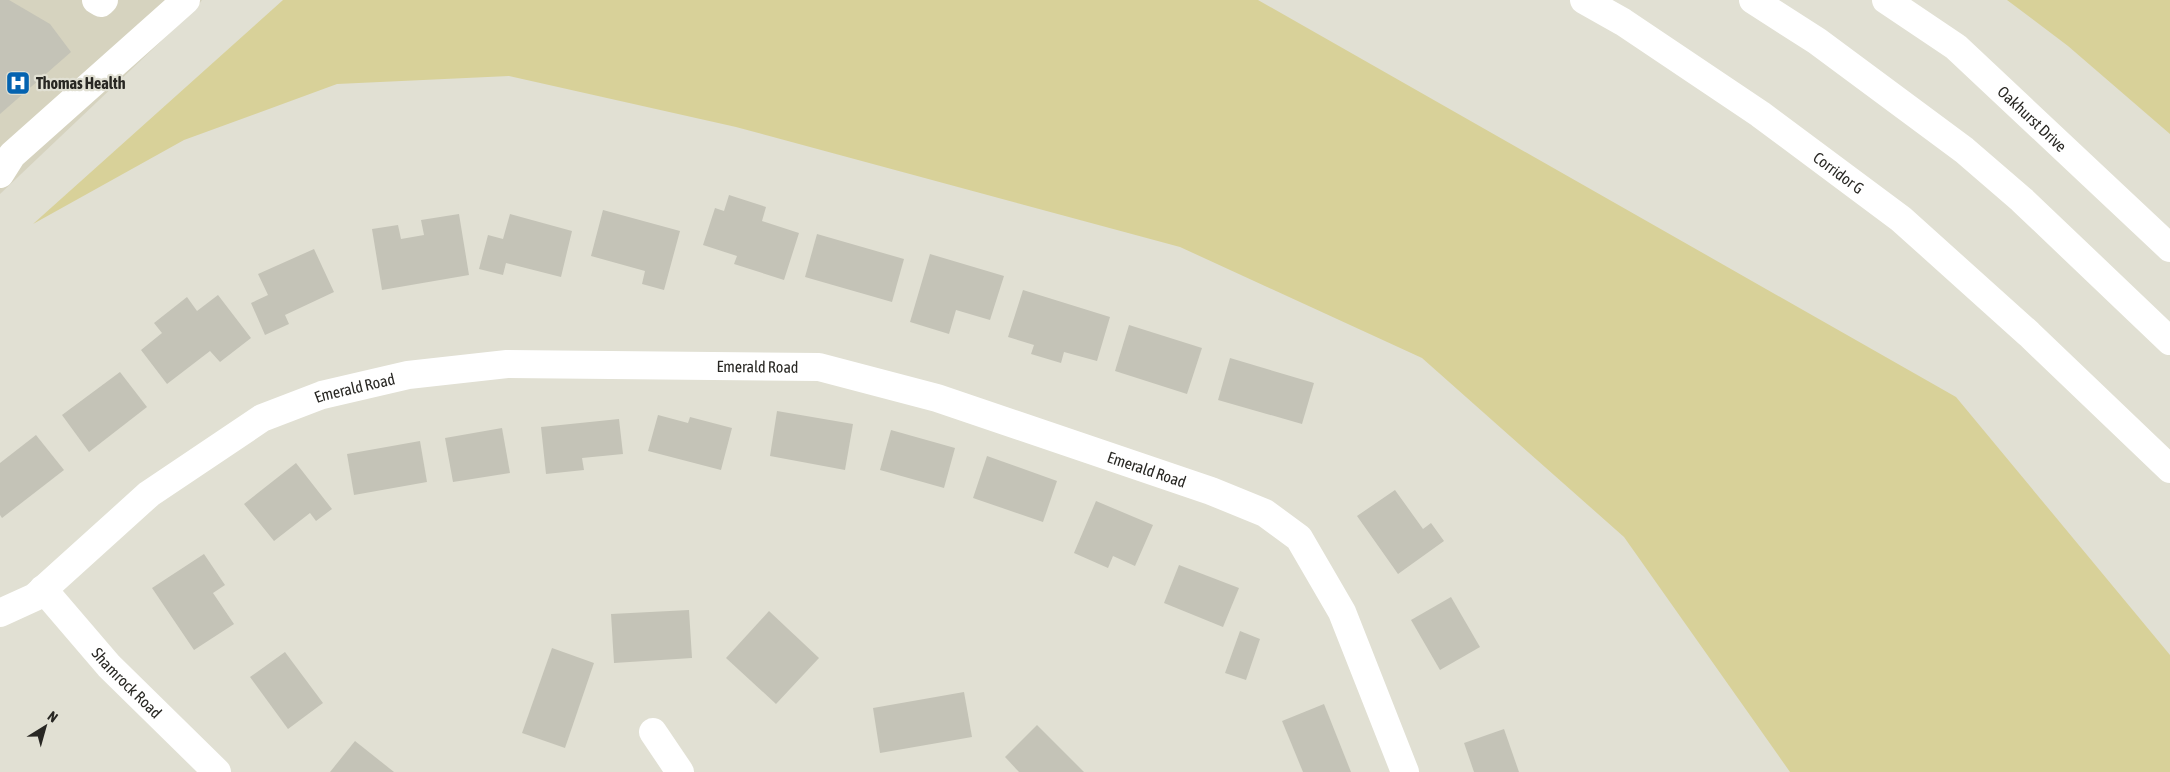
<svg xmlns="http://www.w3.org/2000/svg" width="2170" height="772" font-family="'Asap Condensed',sans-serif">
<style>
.built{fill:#d6d3bf}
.green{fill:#d8d199}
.building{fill:#c4c3b7}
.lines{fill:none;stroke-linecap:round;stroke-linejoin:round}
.minor{stroke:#fff;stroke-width:28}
.highway{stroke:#fff;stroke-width:28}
.labels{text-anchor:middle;stroke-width:4.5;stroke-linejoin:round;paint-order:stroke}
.poi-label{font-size:16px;font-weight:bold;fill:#282723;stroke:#e1e0d3;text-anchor:start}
.street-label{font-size:16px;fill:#282723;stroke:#e1e0d3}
</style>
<rect width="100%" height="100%" fill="#e1e0d3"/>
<!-- built -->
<path class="built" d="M0,0H202L196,8L0,194Z"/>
<!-- green -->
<g class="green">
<path d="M283,0H1258L1956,397L2170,655V772H1790L1624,537L1422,358L1180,247L736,127L509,76L337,84L184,140L33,224Z"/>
<path d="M2007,0H2170V134L2068,46Z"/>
</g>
<!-- building -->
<g class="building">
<path d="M0,0H9L50,24L71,52L0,114Z"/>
<path d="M729,195L766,207L762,221L799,233L784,280L734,264L737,256L703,245L715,208L724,211Z"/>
<path d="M603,210L680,231L664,290L642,284L645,271L591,256Z"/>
<path d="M459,214L469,275L382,290L372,229L398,225L401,239L424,235L421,220Z"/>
<path d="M510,214L572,231L561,277L506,263L503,275L479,269L488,235L503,239Z"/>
<path d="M817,234L904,259L892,302L805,277Z"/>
<path d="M314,249L334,292L285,315L289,324L265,335L251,303L268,295L258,274Z"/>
<path d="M930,254L1004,276L990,320L956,310L949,334L910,322Z"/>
<path d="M1023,290L1110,317L1097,361L1064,352L1061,363L1031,354L1034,345L1008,337Z"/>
<path d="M218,295L251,338L220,362L210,351L167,384L141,350L162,333L154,323L187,297L197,311Z"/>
<path d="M1129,325L1202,348L1187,394L1115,371Z"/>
<path d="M1230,358L1314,383L1302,424L1218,400Z"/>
<path d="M120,372L147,407L89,452L62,415Z"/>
<path d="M777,411L853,424L845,470L770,456Z"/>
<path d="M658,415L688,423L690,417L732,428L721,470L648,451Z"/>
<path d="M619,419L623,454L582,458L584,470L546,474L541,427Z"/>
<path d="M502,428L510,473L453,482L445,438Z"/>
<path d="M891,430L955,448L944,488L880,470Z"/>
<path d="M36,435L64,470L2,518L0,515V463Z"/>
<path d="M420,441L427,482L354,495L347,454Z"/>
<path d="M987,456L1057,481L1043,522L973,498Z"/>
<path d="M296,463L332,509L316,521L310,513L274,541L244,504Z"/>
<path d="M1395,490L1423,529L1431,523L1444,541L1398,574L1357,516Z"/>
<path d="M1096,501L1153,525L1135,566L1113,556L1108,568L1074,553Z"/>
<path d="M204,554L225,585L213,593L234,624L194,650L152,588Z"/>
<path d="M1179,565L1239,588L1223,627L1164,603Z"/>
<path d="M1451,597L1480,647L1440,670L1411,620Z"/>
<path d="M689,610L692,658L614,663L611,614Z"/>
<path d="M769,611L819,658L776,704L726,658Z"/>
<path d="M1240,631L1260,639L1246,680L1225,673Z"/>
<path d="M552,648L594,663L565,748L522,733Z"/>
<path d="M285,652L323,703L288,729L250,677Z"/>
<path d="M964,692L972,737L880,753L873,708Z"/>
<path d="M1324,704L1351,772H1303L1282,721Z"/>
<path d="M1037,725L1084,772H1019L1005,757Z"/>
<path d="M1504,729L1519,772H1474L1464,743Z"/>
<path d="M355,741L394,772H330Z"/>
</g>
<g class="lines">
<!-- minor -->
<g class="minor">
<path d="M96,0L101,3L104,0"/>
<path id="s1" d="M1886,0L1956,47L2170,248"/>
<path d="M0,174L12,155L186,0"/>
<path id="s2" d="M43,589L109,666L217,772"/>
<path id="s3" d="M0,613L35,597L149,494L262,418L322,395L408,375L507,364L819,367L937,398L1211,491L1265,513L1299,538L1342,612L1405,772"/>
<path d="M653,732L680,772"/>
</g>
<!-- highway -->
<g class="highway">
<path id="s4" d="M1584,0L1623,22L1760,114L1901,219L2029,334L2170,469"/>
<path d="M1753,0L1817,41L1964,150L2022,200L2170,341"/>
</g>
</g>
<!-- icons -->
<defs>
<symbol id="hospital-square" viewBox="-11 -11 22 22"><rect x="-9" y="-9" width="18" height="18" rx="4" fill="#0463b0" stroke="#e1e0d3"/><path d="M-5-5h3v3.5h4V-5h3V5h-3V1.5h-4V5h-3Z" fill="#fff"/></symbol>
</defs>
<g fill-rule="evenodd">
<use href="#hospital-square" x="4" y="69" width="28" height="28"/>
</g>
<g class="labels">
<!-- poi labels -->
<g class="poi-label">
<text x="36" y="89">Thomas Health</text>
</g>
<!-- street labels -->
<g class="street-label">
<text dy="6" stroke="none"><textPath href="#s1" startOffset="189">Oakhurst Drive</textPath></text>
<text dy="6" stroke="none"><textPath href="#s4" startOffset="308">Corridor G</textPath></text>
<text dy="6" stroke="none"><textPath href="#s3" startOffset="831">Emerald Road</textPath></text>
<text dy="6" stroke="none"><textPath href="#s3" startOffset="426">Emerald Road</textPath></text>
<text dy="6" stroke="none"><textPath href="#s3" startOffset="1236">Emerald Road</textPath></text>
<text dy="6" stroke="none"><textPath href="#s2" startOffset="126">Shamrock Road</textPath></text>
</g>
</g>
<!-- north arrow -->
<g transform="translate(45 727) rotate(37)" stroke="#e1e0d3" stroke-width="4" paint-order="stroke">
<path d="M0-4L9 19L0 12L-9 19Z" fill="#282723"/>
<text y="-8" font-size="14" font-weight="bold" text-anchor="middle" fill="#282723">N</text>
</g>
</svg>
